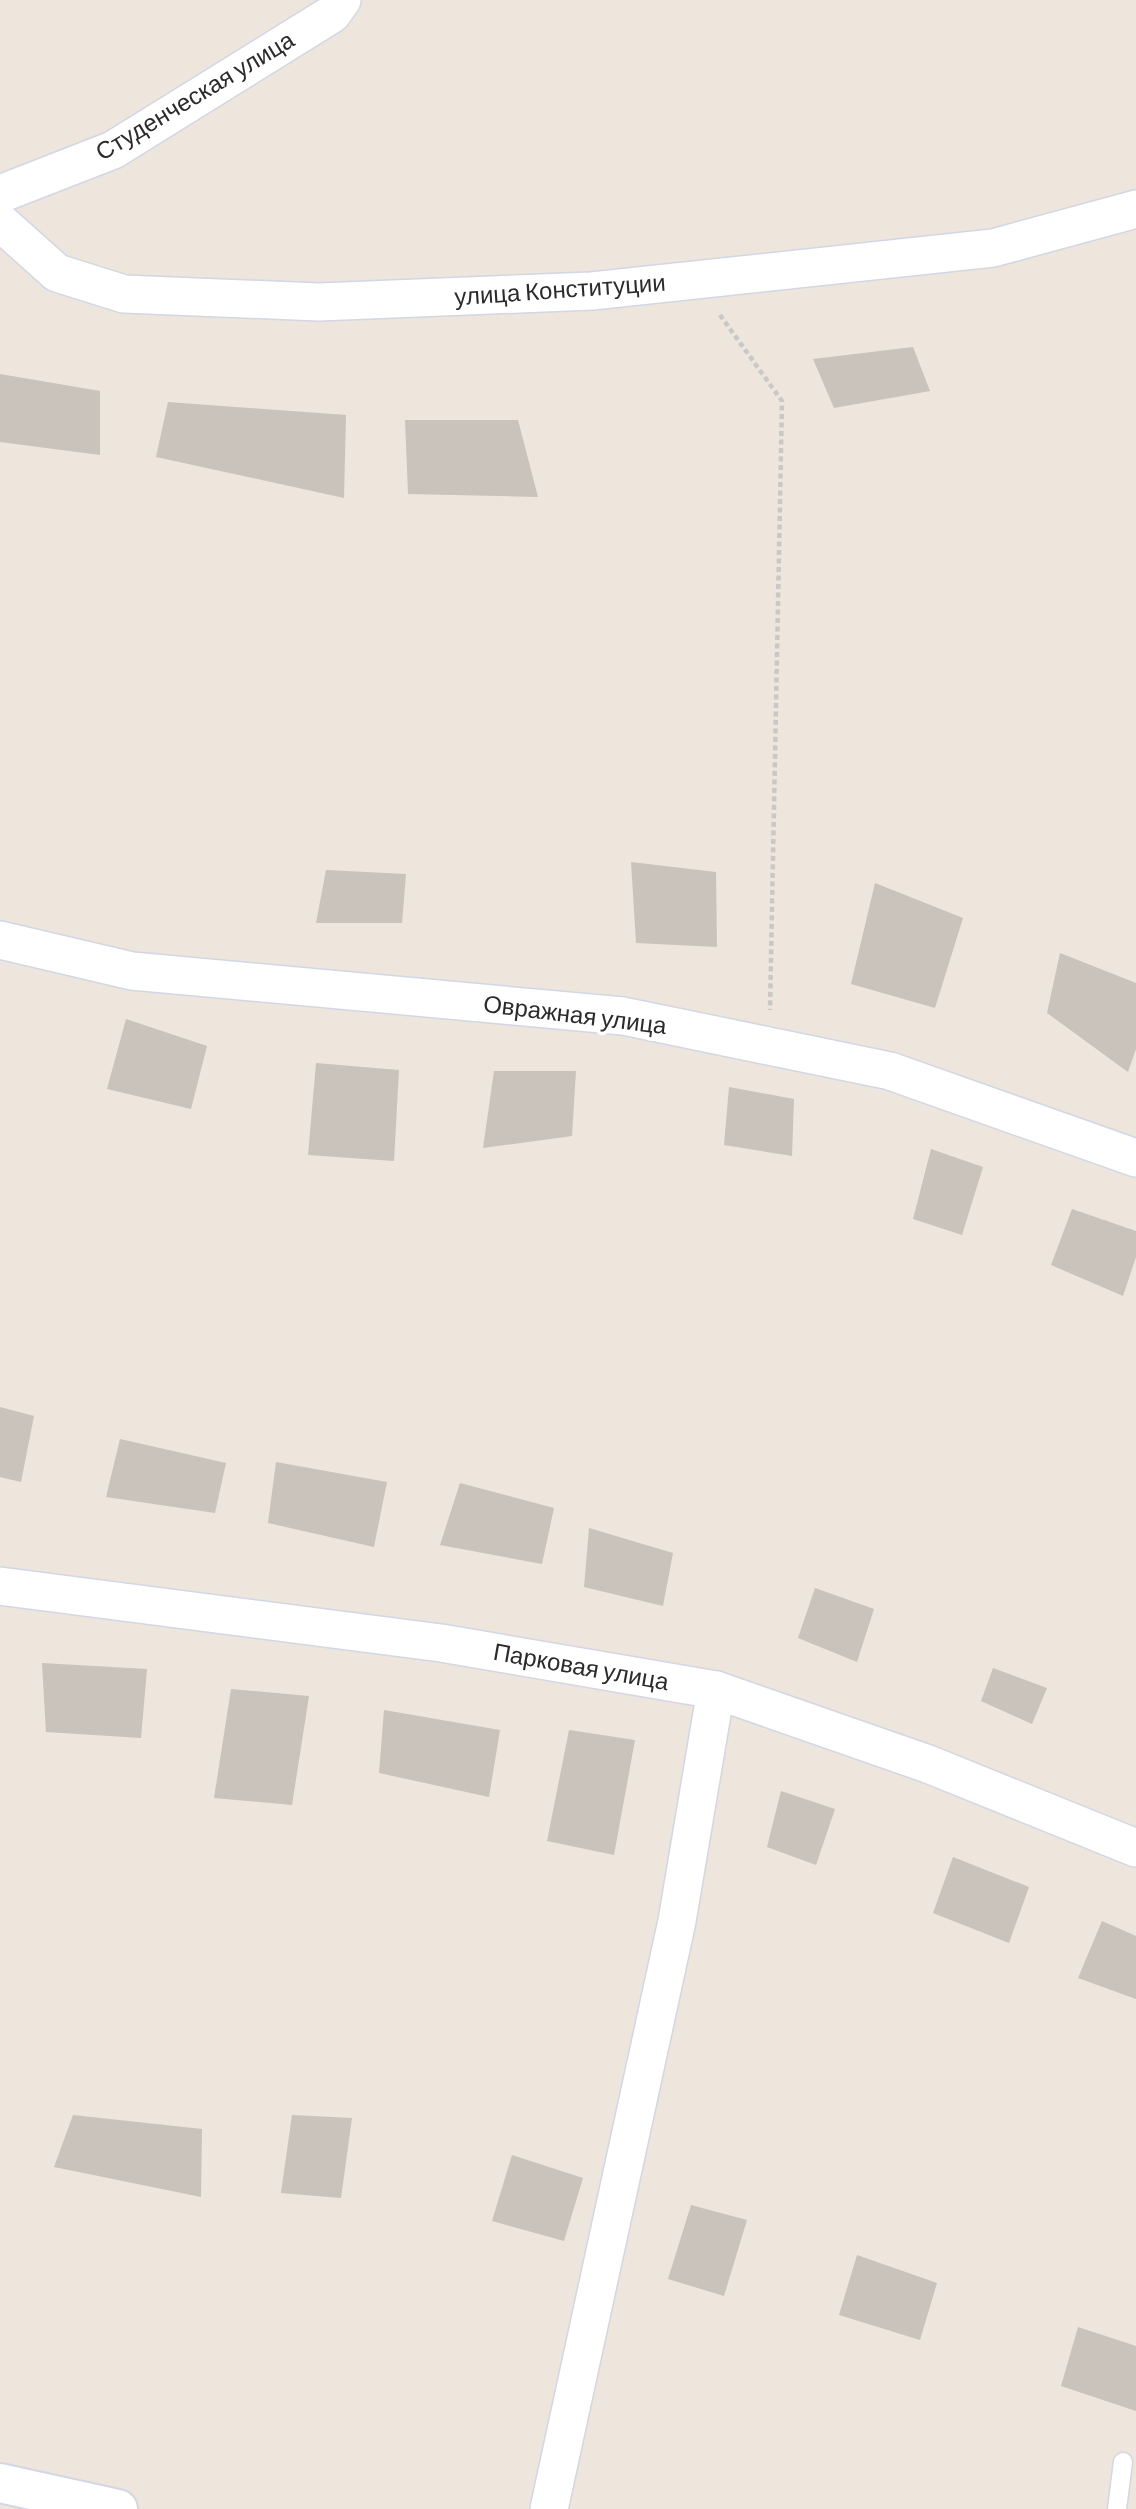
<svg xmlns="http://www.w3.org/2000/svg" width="1136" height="2509" font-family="Barlow,sans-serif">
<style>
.building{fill:#c9c3bb}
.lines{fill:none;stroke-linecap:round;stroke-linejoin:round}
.lane-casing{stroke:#d1d7e5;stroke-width:21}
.street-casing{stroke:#d1d7e5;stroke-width:40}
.secondary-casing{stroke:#d1d7e5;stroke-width:42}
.path{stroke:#c8c8c8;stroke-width:4.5;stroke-dasharray:5 3.5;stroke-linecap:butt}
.lane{stroke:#fff;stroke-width:18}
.street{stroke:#fff;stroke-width:37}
.secondary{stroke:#fff;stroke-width:38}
.labels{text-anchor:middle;stroke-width:7;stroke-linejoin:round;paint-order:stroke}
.street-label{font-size:24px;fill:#2b2b2b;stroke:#fff}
</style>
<rect width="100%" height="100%" fill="#eee5dc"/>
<!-- building -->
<g class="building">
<path d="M913,347L930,391L834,408L813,359Z"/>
<path d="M0,374L100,391V455L0,442Z"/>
<path d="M168,402L346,415L344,498L156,457Z"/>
<path d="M405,420H518L538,497L408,494Z"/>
<path d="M631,862L716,872L717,947L636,943Z"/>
<path d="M326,870L406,874L402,923H316Z"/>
<path d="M875,883L963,918L935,1008L851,984Z"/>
<path d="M1060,953L1136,983V1049L1128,1072L1047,1013Z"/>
<path d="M126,1019L207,1046L191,1109L107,1089Z"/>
<path d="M316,1063L399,1070L394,1161L308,1155Z"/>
<path d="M494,1071H576L572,1136L483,1148Z"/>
<path d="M729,1087L794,1099L792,1156L724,1145Z"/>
<path d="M931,1149L983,1167L962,1235L913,1219Z"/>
<path d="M1072,1209L1136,1231V1257L1123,1296L1051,1265Z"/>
<path d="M0,1407L34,1416L21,1482L0,1477Z"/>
<path d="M120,1439L226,1463L215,1513L106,1497Z"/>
<path d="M276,1462L387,1482L374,1547L268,1523Z"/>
<path d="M460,1483L554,1508L542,1564L440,1545Z"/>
<path d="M589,1528L673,1553L663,1606L584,1587Z"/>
<path d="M815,1588L874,1609L857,1662L798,1638Z"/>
<path d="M42,1663L147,1669L141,1738L46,1732Z"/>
<path d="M993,1668L1047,1688L1032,1724L981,1701Z"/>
<path d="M231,1689L309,1696L292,1805L214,1798Z"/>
<path d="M384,1710L500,1730L489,1797L379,1773Z"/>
<path d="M569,1730L635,1740L614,1855L547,1841Z"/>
<path d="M781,1791L835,1809L816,1865L767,1847Z"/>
<path d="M953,1857L1029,1887L1009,1943L933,1913Z"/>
<path d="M1102,1921L1136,1936V1999L1078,1978Z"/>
<path d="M73,2115L202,2129L201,2197L54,2167Z"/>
<path d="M292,2115L352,2118L341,2198L281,2193Z"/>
<path d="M512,2155L583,2178L564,2241L492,2221Z"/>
<path d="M691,2205L747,2220L724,2296L668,2279Z"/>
<path d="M857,2255L937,2283L920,2340L839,2315Z"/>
<path d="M1078,2327L1136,2346V2411L1061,2386Z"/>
</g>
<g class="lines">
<defs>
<path id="lane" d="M1117,2509L1123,2462"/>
<g id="street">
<path d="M0,194L113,150L332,14L342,0"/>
<path d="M0,222L57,273L124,294L319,302L592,291L993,248L1136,209"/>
<path d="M0,940L132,971L623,1016L890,1071L1136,1158"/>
<path d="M0,1586L441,1643L716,1690L928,1764L1136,1848"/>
<path d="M549,2509L677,1921L716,1690"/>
</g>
<path id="secondary" d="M0,2483L118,2509"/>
</defs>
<!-- lane casing -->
<use href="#lane" class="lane-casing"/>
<!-- street casing -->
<use href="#street" class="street-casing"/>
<!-- secondary casing -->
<use href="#secondary" class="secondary-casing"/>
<!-- path -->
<path class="path" d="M720,315L782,401L770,1010"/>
<!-- lane -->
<use href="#lane" class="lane"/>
<!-- street -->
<use href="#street" class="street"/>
<!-- secondary -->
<use href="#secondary" class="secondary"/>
</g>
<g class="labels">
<!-- street labels -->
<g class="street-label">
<text transform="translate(195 96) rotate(-31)" y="8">Студенческая улица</text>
<text transform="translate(560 290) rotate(-4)" y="8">улица Конституции</text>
<text transform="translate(575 1015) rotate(7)" y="8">Овражная улица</text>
<text transform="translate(581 1667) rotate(10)" y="8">Парковая улица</text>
</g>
</g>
</svg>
